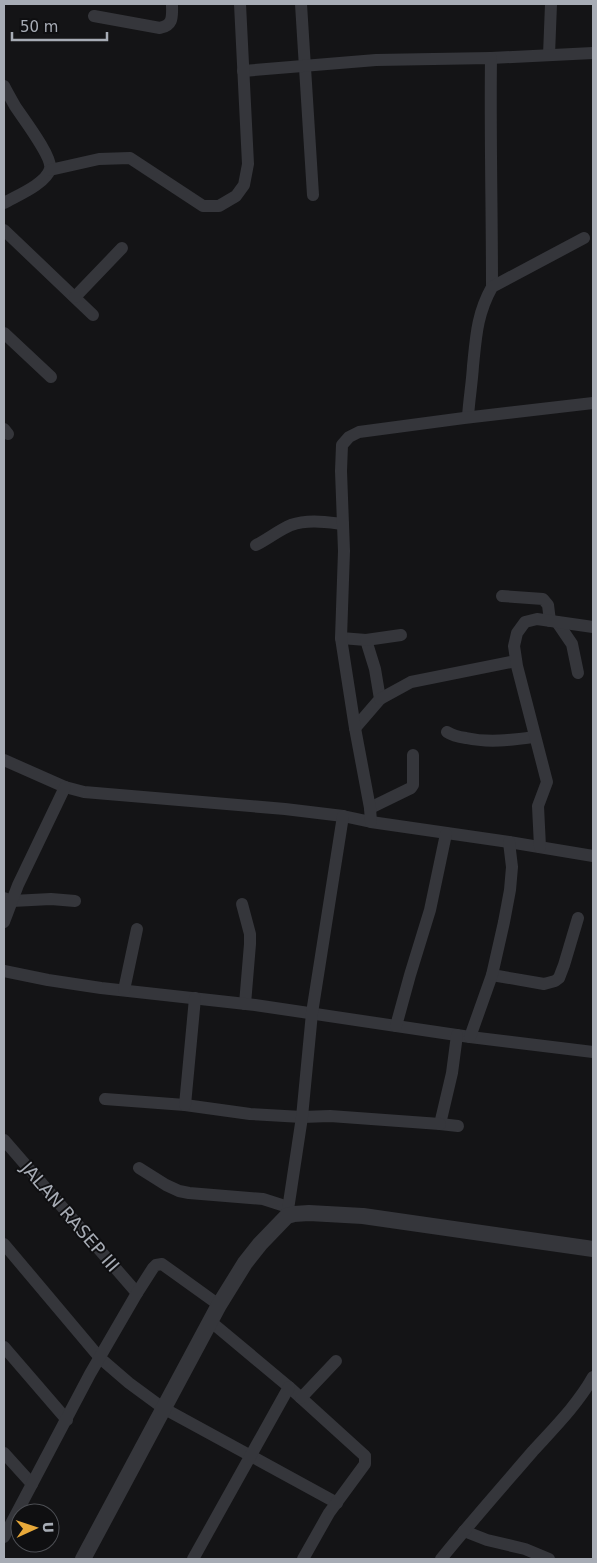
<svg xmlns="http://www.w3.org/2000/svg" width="597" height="1563" font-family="'DejaVu Sans',sans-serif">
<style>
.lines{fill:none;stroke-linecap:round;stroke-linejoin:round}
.minor{stroke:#35363b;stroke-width:12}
.tertiary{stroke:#35363b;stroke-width:16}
.labels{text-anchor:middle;stroke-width:4;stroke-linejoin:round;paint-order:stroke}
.street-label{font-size:18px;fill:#a7acb5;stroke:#0f0f11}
</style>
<rect width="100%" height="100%" fill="#141416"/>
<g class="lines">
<!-- minor -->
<g class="minor">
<path d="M301,4L313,195"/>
<path d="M94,16L160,28C174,25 172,16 172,4"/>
<path d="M549,55L551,4"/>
<path d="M491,58L593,53"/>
<path d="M243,71L376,60L491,58C490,134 492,210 492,287"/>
<path d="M4,86C7,92 11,99 15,106C22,117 53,157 50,169C46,184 16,196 4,203"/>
<path d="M50,170L99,159L130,158L203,206H219L236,196L244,185L248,164L240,4"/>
<path d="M4,230L93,315"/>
<path d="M75,297L122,248"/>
<path d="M4,333L51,377"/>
<path d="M468,417C469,400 472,383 473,366C476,336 477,314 492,287L584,238"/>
<path d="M4,429L8,434"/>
<path d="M256,545C268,539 279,530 291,525C308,519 326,522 343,524"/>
<path d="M502,596L543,599L548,605L550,621"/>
<path d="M557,622L572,644L578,673"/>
<path d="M341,638L366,640L375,669L380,699L355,728"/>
<path d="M366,640L401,635"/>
<path d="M380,699L411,682L516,661"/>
<path d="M447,732C453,736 459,737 466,738C489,743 511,740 534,737"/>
<path d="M4,760L65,787L84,792L285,809L343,816L371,822L509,842L593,856"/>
<path d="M370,808L411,788L413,785V755"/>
<path d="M371,822L370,808L355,728L341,638L344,551L341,471L342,445L349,437L359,432L464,418L593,403"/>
<path d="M540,847L538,806L547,782L517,666L514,646L517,633L525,622L537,619L593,627"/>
<path d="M4,898L12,901L51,899L75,901"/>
<path d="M242,904L250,934V944L245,1004"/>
<path d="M4,922L18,885L65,787"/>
<path d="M4,971L48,980L101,988L255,1005L470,1037L593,1052"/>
<path d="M492,975L544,984L555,981L559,978L564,965L578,918"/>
<path d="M124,990L137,929"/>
<path d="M396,1026L410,975L430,910L446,834"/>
<path d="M457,1035L452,1073L440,1124L458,1126"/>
<path d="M470,1037L492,975L504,922L510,890L512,867L509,842"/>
<path d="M105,1099L185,1105L250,1114L302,1117L330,1116L440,1124"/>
<path d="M185,1105L195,998"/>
<path d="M4,1140L137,1293"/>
<path d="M139,1168L166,1185L179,1191L189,1193L263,1199L288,1207"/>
<path d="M287,1216L302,1117L312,1013L343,816"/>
<path d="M4,1244L100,1358L129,1383L163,1408L337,1503"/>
<path d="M210,1321L289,1387L365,1456V1464L329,1513L303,1559"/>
<path d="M4,1347L67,1420"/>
<path d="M301,1398L336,1361"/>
<path d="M4,1453L32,1484"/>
<path d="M464,1531L487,1540L525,1549L549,1559"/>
<path d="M4,1537L90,1374L137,1293L153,1268L156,1265L162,1264L219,1305"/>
<path d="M193,1559L289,1387"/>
<path d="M441,1559C471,1522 502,1487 533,1451C554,1428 578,1404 593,1377"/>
</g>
<!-- tertiary -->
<path class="tertiary" d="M83,1559L219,1305L245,1263L260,1244L287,1216L294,1214L309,1213L363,1216L593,1249"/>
</g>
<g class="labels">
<!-- street labels -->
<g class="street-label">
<text transform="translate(70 1217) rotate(49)" y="6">JALAN RASEP III</text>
</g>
</g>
<!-- border -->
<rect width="597" height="1563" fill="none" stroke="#a7acb5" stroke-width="10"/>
<!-- north arrow -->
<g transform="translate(35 1528) rotate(87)"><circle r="24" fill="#0f0f11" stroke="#4c4e53"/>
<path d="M0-4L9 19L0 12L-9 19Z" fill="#e8a93a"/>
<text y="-8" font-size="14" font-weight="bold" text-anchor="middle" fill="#a7acb5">U</text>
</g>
<!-- scale -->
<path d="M12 32v8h95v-8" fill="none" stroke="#a7acb5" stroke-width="2.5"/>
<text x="20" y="32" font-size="15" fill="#a7acb5" stroke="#0f0f11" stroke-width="4" paint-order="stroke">50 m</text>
</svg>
